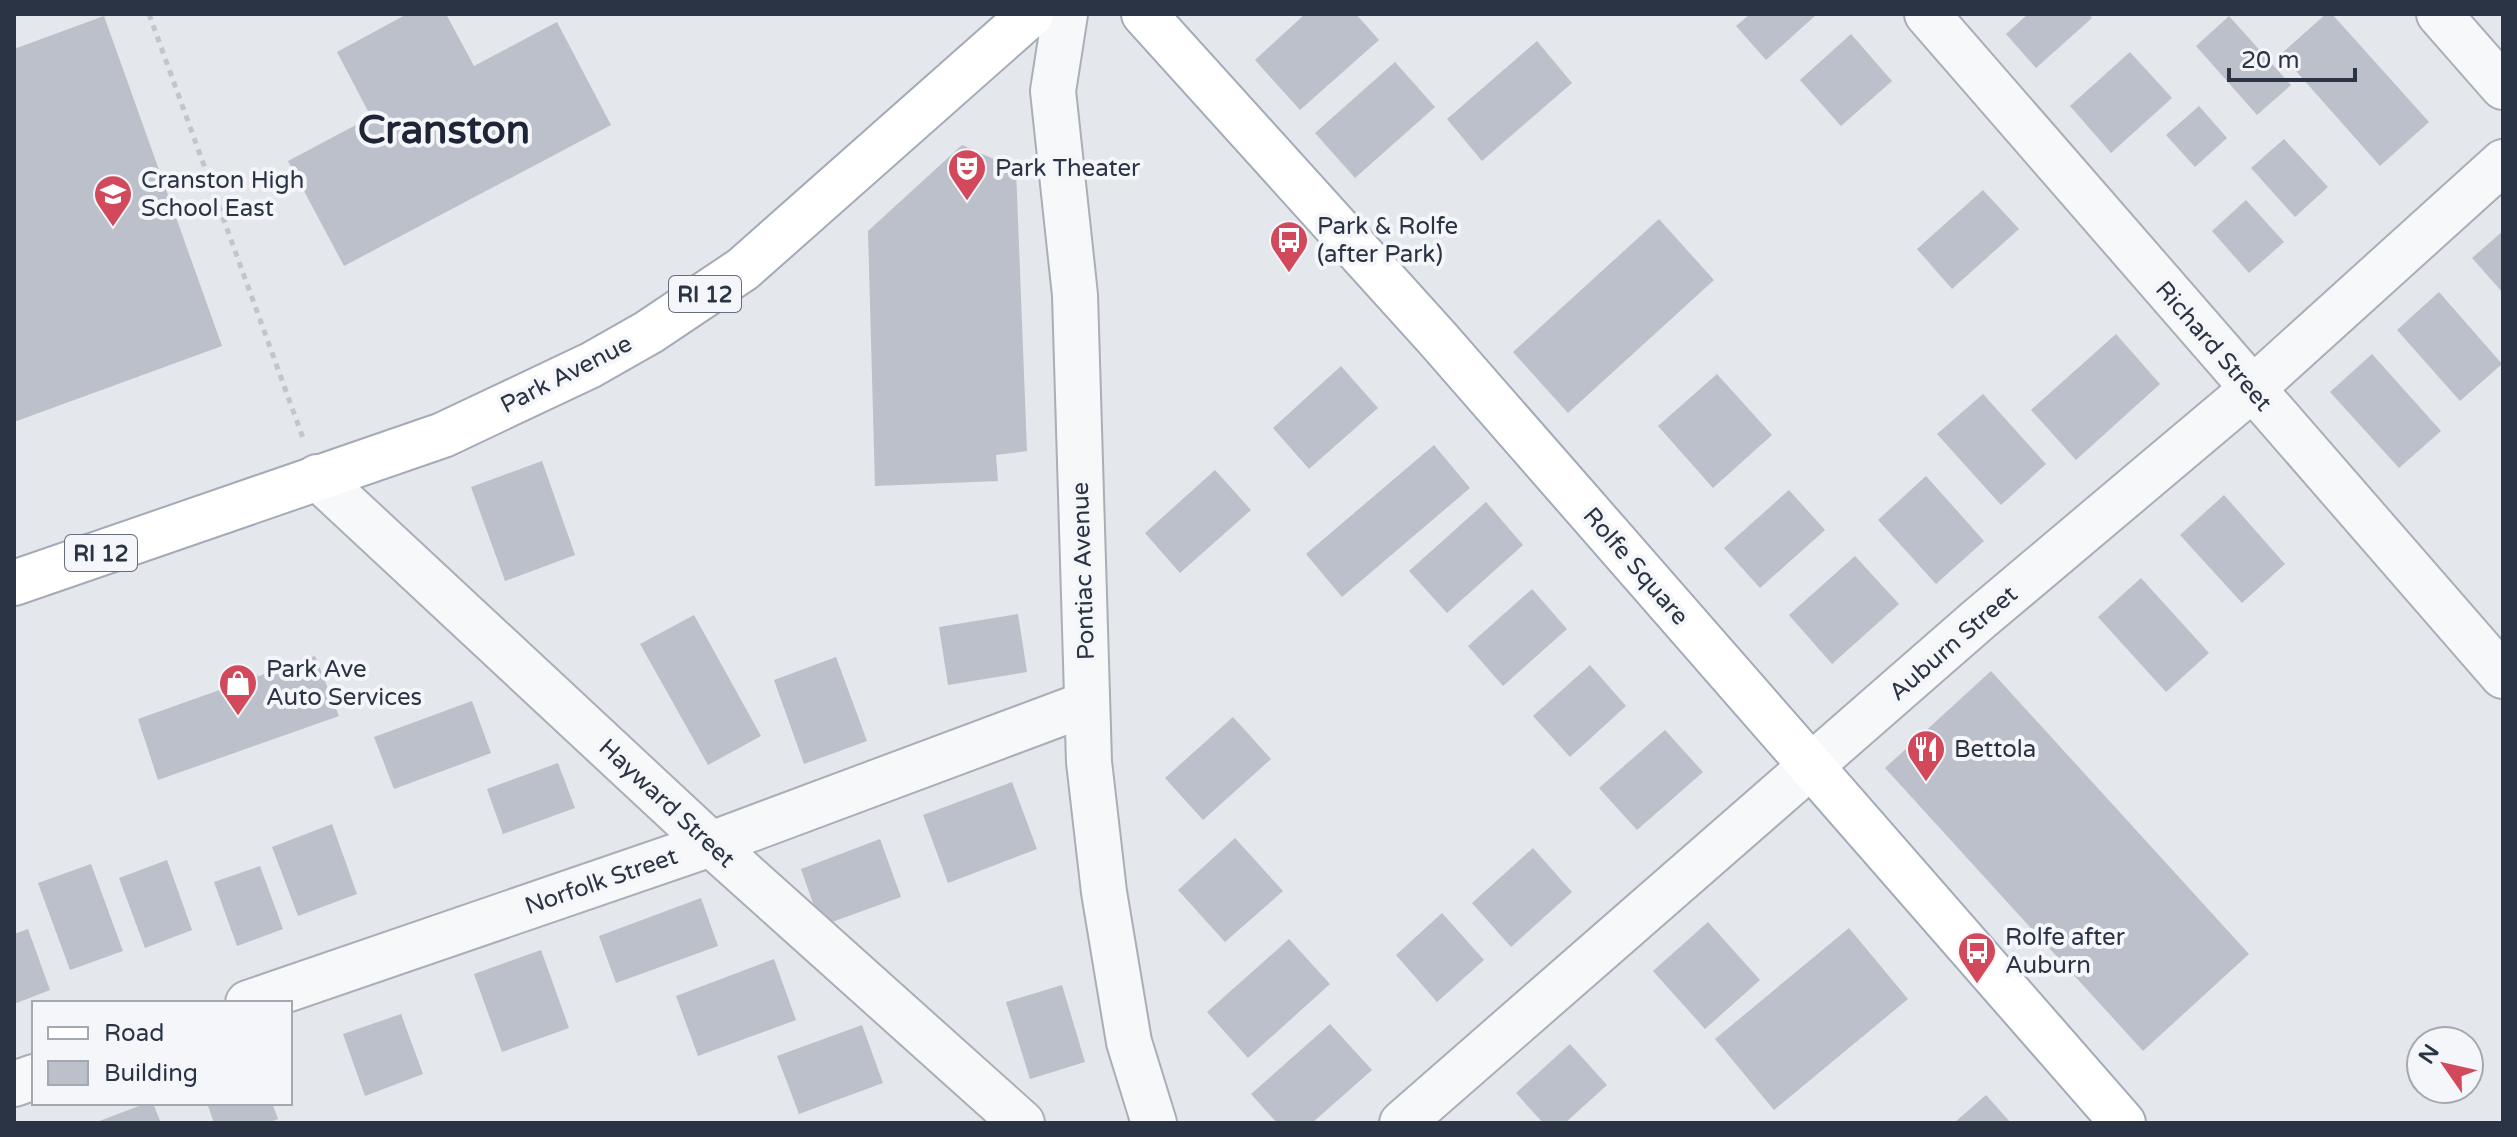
<svg xmlns="http://www.w3.org/2000/svg" width="2517" height="1137" font-family="'Varela Round',sans-serif">
<style>
.building{fill:#bbc0ca}
.lines{fill:none;stroke-linecap:round;stroke-linejoin:round}
.minor-casing{stroke:#a9aeb7;stroke-width:48}
.major-casing{stroke:#a3abb8;stroke-width:48}
.path{stroke:#c2c5cb;stroke-width:5;stroke-dasharray:6 6;stroke-linecap:butt}
.minor{stroke:#f7f8fa;stroke-width:44}
.major{stroke:#fff;stroke-width:44}
.labels{text-anchor:middle;stroke-width:8;stroke-linejoin:round;paint-order:stroke}
.shield{fill:#f4f6f9;stroke:#676e7b;stroke-width:2}
.shield-label{font-size:22px;font-weight:bold;fill:#2b3445}
.poi-label{font-size:24px;fill:#2b3445;stroke:#f4f6f9;text-anchor:start}
.street-label{font-size:24px;fill:#2b3445;stroke:#f4f6f9}
.town-label{font-size:40px;font-weight:bold;fill:#1d2536;stroke:#f4f6f9}
</style>
<rect width="100%" height="100%" fill="#e4e7ec"/>
<!-- building -->
<g class="building">
<path d="M407,14H446L474,66L557,22L611,125L344,266L288,161L371,117L337,52Z"/>
<path d="M1305,14H1356L1379,40L1300,110L1255,60Z"/>
<path d="M1750,14H1817L1766,60L1736,26Z"/>
<path d="M2028,14H2089L2092,18L2036,68L2006,34Z"/>
<path d="M2326,14H2332L2429,122L2380,166L2281,54Z"/>
<path d="M104,16L222,346L14,422V49Z"/>
<path d="M2229,16L2291,85L2257,115L2196,46Z"/>
<path d="M1851,34L1892,81L1841,126L1800,80Z"/>
<path d="M1537,41L1572,83L1482,161L1447,119Z"/>
<path d="M2130,52L2172,98L2111,153L2070,106Z"/>
<path d="M1395,62L1435,107L1355,178L1315,133Z"/>
<path d="M2199,106L2227,138L2195,167L2166,135Z"/>
<path d="M2284,139L2328,187L2295,217L2251,168Z"/>
<path d="M962,145L1016,169L1027,451L996,455L998,481L875,486L868,231Z"/>
<path d="M1983,190L2019,229L1952,289L1917,249Z"/>
<path d="M2246,200L2284,242L2249,273L2212,231Z"/>
<path d="M1659,219L1714,280L1568,413L1513,352Z"/>
<path d="M2503,231V293L2472,258Z"/>
<path d="M2439,292L2502,364L2460,401L2397,330Z"/>
<path d="M2116,334L2160,384L2076,460L2031,410Z"/>
<path d="M2372,354L2441,431L2399,468L2330,392Z"/>
<path d="M1341,366L1378,408L1309,469L1273,428Z"/>
<path d="M1717,374L1772,435L1713,488L1658,426Z"/>
<path d="M1983,394L2046,464L2001,505L1937,434Z"/>
<path d="M1434,445L1470,488L1342,597L1306,554Z"/>
<path d="M542,461L575,555L505,581L471,487Z"/>
<path d="M1215,470L1251,510L1180,573L1145,533Z"/>
<path d="M1926,476L1984,541L1936,584L1878,520Z"/>
<path d="M1789,490L1825,530L1760,588L1724,548Z"/>
<path d="M2224,495L2285,564L2242,603L2180,535Z"/>
<path d="M1486,502L1523,545L1447,613L1409,571Z"/>
<path d="M1855,556L1899,604L1832,664L1789,615Z"/>
<path d="M2141,578L2209,653L2166,692L2098,617Z"/>
<path d="M1532,589L1567,629L1503,686L1468,646Z"/>
<path d="M1018,614L1027,672L948,685L939,627Z"/>
<path d="M694,615L761,736L708,765L640,644Z"/>
<path d="M315,656L339,716L158,780L138,719Z"/>
<path d="M836,657L867,741L804,764L774,680Z"/>
<path d="M1590,665L1626,706L1570,757L1533,716Z"/>
<path d="M1991,671L2249,954L2143,1051L1885,768Z"/>
<path d="M472,701L491,753L394,789L374,737Z"/>
<path d="M1233,717L1271,759L1203,820L1165,778Z"/>
<path d="M1665,730L1703,772L1637,830L1599,788Z"/>
<path d="M558,763L575,808L503,834L487,789Z"/>
<path d="M1012,782L1037,849L948,883L923,815Z"/>
<path d="M332,824L357,894L298,916L272,847Z"/>
<path d="M1235,838L1283,891L1225,942L1178,890Z"/>
<path d="M880,839L901,897L821,926L801,869Z"/>
<path d="M1533,848L1572,892L1511,947L1472,903Z"/>
<path d="M167,860L192,930L145,948L119,878Z"/>
<path d="M91,864L123,951L70,970L38,883Z"/>
<path d="M260,866L283,929L237,946L214,882Z"/>
<path d="M701,898L718,946L616,983L599,936Z"/>
<path d="M1442,913L1484,960L1437,1002L1396,955Z"/>
<path d="M1708,922L1760,980L1705,1029L1653,971Z"/>
<path d="M1849,928L1908,999L1774,1110L1715,1039Z"/>
<path d="M28,929L50,990L14,1004V934Z"/>
<path d="M1289,939L1330,984L1248,1058L1207,1012Z"/>
<path d="M541,950L569,1028L502,1052L474,974Z"/>
<path d="M774,959L796,1020L698,1056L676,996Z"/>
<path d="M1062,985L1085,1062L1030,1079L1006,1002Z"/>
<path d="M401,1014L423,1074L365,1096L343,1034Z"/>
<path d="M1330,1024L1372,1070L1312,1123H1277L1251,1094Z"/>
<path d="M862,1025L883,1083L799,1114L777,1056Z"/>
<path d="M1570,1044L1607,1085L1565,1123H1543L1516,1093Z"/>
<path d="M1986,1095L2011,1123H1954Z"/>
<path d="M147,1103H153L161,1123H94Z"/>
<path d="M207,1103H272L278,1119L267,1123H214Z"/>
</g>
<g class="lines">
<defs>
<g id="minor">
<path d="M1065,14L1053,91L1075,295L1089,762L1104,892L1129,1042L1154,1123"/>
<path d="M1927,14L2503,676"/>
<path d="M2439,14L2503,87"/>
<path d="M317,477L711,844L1022,1123"/>
<path d="M248,1003L711,844L1086,704"/>
<path d="M14,1084L34,1077"/>
<path d="M1402,1123L1978,620L2251,390L2503,162"/>
</g>
<g id="major">
<path d="M1144,14L1437,338L2123,1123"/>
<path d="M14,583L443,435L591,365L649,332L743,269L1031,14"/>
</g>
</defs>
<!-- minor casing -->
<use href="#minor" class="minor-casing"/>
<!-- major casing -->
<use href="#major" class="major-casing"/>
<!-- path -->
<path class="path" d="M149,14L303,438"/>
<!-- minor -->
<use href="#minor" class="minor"/>
<!-- major -->
<use href="#major" class="major"/>
</g>
<!-- icons -->
<defs>
<symbol id="theatre-pin" viewBox="-11 -11 22 30"><path d="M0 17L-7.5 6A9.5 9.5 0 1 1 7.5 6Z" fill="#d1495b" stroke="#f4f6f9"/><path d="M-5-5.5Q0-4 5-5.5V0Q5 5 0 6Q-5 5-5 0ZM-3.3-2.5H-1v1.5H-3.3ZM1-2.5H3.3v1.5H1ZM-2.8 1Q0 5.5 2.8 1Z" fill="#fff"/></symbol>
<symbol id="school-pin" viewBox="-11 -11 22 30"><path d="M0 17L-7.5 6A9.5 9.5 0 1 1 7.5 6Z" fill="#d1495b" stroke="#f4f6f9"/><path d="M0-5L7-2L0 1L-7-2ZM-4 1L0 2.5L4 1V4Q0 6-4 4Z" fill="#fff"/></symbol>
<symbol id="bus-pin" viewBox="-11 -11 22 30"><path d="M0 17L-7.5 6A9.5 9.5 0 1 1 7.5 6Z" fill="#d1495b" stroke="#f4f6f9"/><path d="M-5-6H5V4H4V6H2V4H-2V6H-4V4H-5ZM-3.5-4V0h7V-4ZM-3.5 1.2v1.5H-2V1.2ZM2 1.2v1.5H3.5V1.2Z" fill="#fff"/></symbol>
<symbol id="shop-pin" viewBox="-11 -11 22 30"><path d="M0 17L-7.5 6A9.5 9.5 0 1 1 7.5 6Z" fill="#d1495b" stroke="#f4f6f9"/><path d="M-5-2.5h2.3a2.7 3.5 0 0 1 5.4 0H5L5.5 6h-11ZM-1.5-2.5h3a1.5 2.3 0 0 0-3 0Z" fill="#fff"/></symbol>
<symbol id="restaurant-pin" viewBox="-11 -11 22 30"><path d="M0 17L-7.5 6A9.5 9.5 0 1 1 7.5 6Z" fill="#d1495b" stroke="#f4f6f9"/><path d="M-5-6h1v4h1v-4h1v4h1v-4h1v5L-1.5 .5V6h-2V.5L-5-1ZM5-6V6H3V1.5H1.5Q1.5-4 5-6Z" fill="#fff"/></symbol>
</defs>
<g fill-rule="evenodd">
<use href="#theatre-pin" x="945" y="146" width="44" height="60"/>
<use href="#school-pin" x="91" y="172" width="44" height="60"/>
<use href="#bus-pin" x="1267" y="218" width="44" height="60"/>
<use href="#shop-pin" x="216" y="661" width="44" height="60"/>
<use href="#restaurant-pin" x="1904" y="727" width="44" height="60"/>
<use href="#bus-pin" x="1955" y="929" width="44" height="60"/>
</g>
<g class="labels">
<!-- shield labels -->
<g class="shield">
<rect x="669" y="276" width="72" height="36" rx="6"/>
<rect x="65" y="535" width="72" height="36" rx="6"/>
</g>
<g class="shield-label">
<text x="705" y="302">RI 12</text>
<text x="101" y="561">RI 12</text>
</g>
<!-- poi labels -->
<g class="poi-label">
<text x="995" y="176">Park Theater</text>
<text x="141" y="188">Cranston High<tspan x="141" dy="28">School East</tspan></text>
<text x="1317" y="234">Park &amp; Rolfe<tspan x="1317" dy="28">(after Park)</tspan></text>
<text x="266" y="677">Park Ave<tspan x="266" dy="28">Auto Services</tspan></text>
<text x="1954" y="757">Bettola</text>
<text x="2005" y="945">Rolfe after<tspan x="2005" dy="28">Auburn</tspan></text>
</g>
<!-- street labels -->
<g class="street-label">
<text transform="translate(2214 346) rotate(49)" y="8">Richard Street</text>
<text transform="translate(566 374) rotate(-27)" y="8">Park Avenue</text>
<text transform="translate(1636 566) rotate(49)" y="8">Rolfe Square</text>
<text transform="translate(1083 571) rotate(-92)" y="8">Pontiac Avenue</text>
<text transform="translate(1953 643) rotate(-41)" y="8">Auburn Street</text>
<text transform="translate(667 803) rotate(43)" y="8">Hayward Street</text>
<text transform="translate(601 881) rotate(-19)" y="8">Norfolk Street</text>
</g>
<!-- town labels -->
<g class="town-label">
<text x="444" y="143">Cranston</text>
</g>
</g>
<!-- border -->
<rect width="2517" height="1137" fill="none" stroke="#2b3445" stroke-width="32"/>
<!-- legend -->
<rect x="32" y="1001" width="260" height="104" fill="#f4f6f9" stroke="#a4a8b1" stroke-width="2"/>
<rect x="48" y="1027" width="40" height="12" fill="#ffffff" stroke="#a4a8b1" stroke-width="2"/>
<text x="104" y="1041" font-size="24" fill="#2b3445">Road</text>
<rect x="48" y="1061" width="40" height="24" fill="#bbc0ca" stroke="#a4a8b1" stroke-width="2"/>
<text x="104" y="1081" font-size="24" fill="#2b3445">Building</text>
<!-- north arrow -->
<g transform="translate(2445 1065) rotate(304)"><circle r="38" fill="#f4f6f9" stroke="#a4a8b1" stroke-width="2"/>
<path d="M0-6L14 30L0 20L-14 30Z" fill="#d1495b"/>
<text y="-12" font-size="22" font-weight="bold" text-anchor="middle" fill="#2b3445">N</text>
</g>
<!-- scale -->
<path d="M2229 68v12h126v-12" fill="none" stroke="#2b3445" stroke-width="4"/>
<text x="2241" y="68" font-size="24" fill="#2b3445" stroke="#f4f6f9" stroke-width="6" paint-order="stroke">20 m</text>
</svg>
